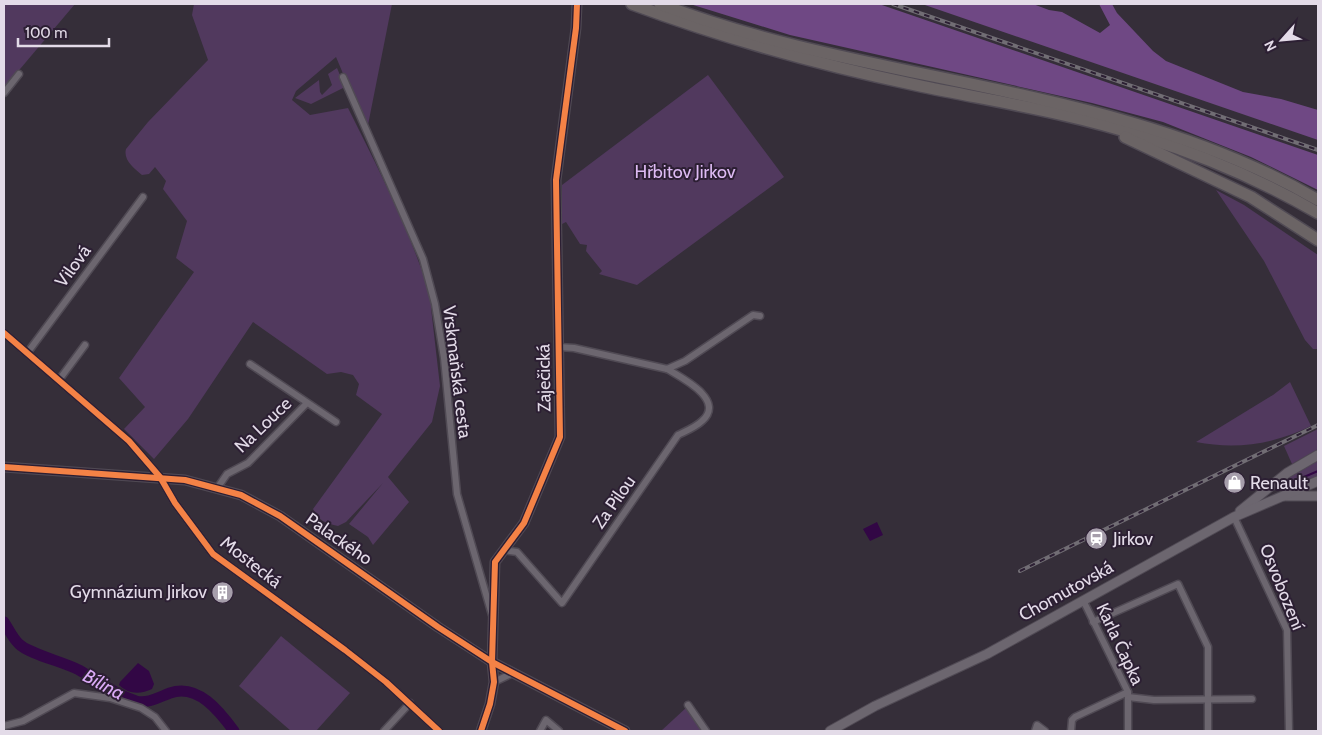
<svg xmlns="http://www.w3.org/2000/svg" width="1322" height="735" font-family="Cabin,sans-serif">
<style>
.green{fill:#51395e}
.forest{fill:#6f4884}
.water{fill:#320745}
.lines{fill:none;stroke-linecap:round;stroke-linejoin:round}
.stream{stroke:#320745;stroke-width:2}
.river{stroke:#320745;stroke-width:11}
.minor-casing{stroke:#504a54;stroke-width:9}
.tertiary-casing{stroke:#504a54;stroke-width:11}
.trunk-casing{stroke:#504a54;stroke-width:14}
.minor{stroke:#6c666f;stroke-width:6}
.tertiary{stroke:#6c666f;stroke-width:9}
.trunk{stroke:#6b6465;stroke-width:11}
.rail-casing{stroke:#716d74;stroke-width:4}
.rail{stroke:#2c1f33;stroke-width:2;stroke-dasharray:5.5;stroke-linecap:butt}
.cycleway-casing{stroke:#2c1f33;stroke-width:9}
.cycleway{stroke:#f48246;stroke-width:6}
.labels{text-anchor:middle;stroke-width:4;stroke-linejoin:round;paint-order:stroke}
.park-label{font-size:18px;fill:#ddbaf3;stroke:#2c1f33}
.street-label{font-size:18px;fill:#e3dbe8;stroke:#2c1f33}
.poi-label{font-size:18px;fill:#e3dbe8;stroke:#2c1f33;text-anchor:start}
.water-label{font-size:19px;font-style:italic;fill:#dbabf7;stroke:#2c1f33}
</style>
<rect width="100%" height="100%" fill="#352e39"/>
<!-- green -->
<g class="green">
<path d="M4,4H75L4,88Z"/>
<path d="M194,4H392L367,130L336,57L296,91L292,100L310,115L348,108C380,172 413,236 433,305L431,308L440,386L432,422L388,477L409,502L373,545L368,537L349,524L383,483L346,522L338,526C326,523 318,521 313,509L382,414L356,395L359,384L353,375L341,372L327,374L253,322L188,419L154,459L124,429L145,407L119,378L194,272L176,258L187,221L163,189L166,181L155,167L149,174L142,175C134,168 123,160 126,149L148,122L208,60L192,15Z"/>
<path d="M337,68L345,87L311,104L295,98L319,80L320,92L322,95L332,85L328,74Z"/>
<path d="M708,75L784,177L637,285L599,274L602,271L586,251L587,245L580,244L566,222L562,224V185Z"/>
<path d="M1216,190L1244,205L1318,255V349H1313L1305,340L1264,261Z"/>
<path d="M1290,382L1311,426C1274,444 1237,450 1196,442L1273,395Z"/>
<path d="M1318,429V449L1292,464L1284,446Z"/>
<path d="M1318,459V476L1276,490V485Z"/>
<path d="M281,636L350,693L316,731H291L239,686Z"/>
<path d="M687,707L704,731H661Z"/>
</g>
<!-- forest -->
<g class="forest">
<path d="M690,4H879L1318,155V190L1251,157L1163,122L1092,103L790,35Z"/>
<path d="M922,4H1033L1049,10L1062,12L1100,33L1110,25L1099,4H1112L1117,13L1153,51L1166,61L1243,92L1281,99L1318,110V140Z"/>
</g>
<!-- water -->
<g class="water">
<path d="M877,522L883,535L870,541L863,529Z"/>
<path d="M138,663L149,671L154,684L152,689C141,694 129,695 119,685L120,682Z"/>
</g>
<g class="lines">
<!-- stream -->
<path class="stream" d="M1276,489L1318,471"/>
<!-- river -->
<path class="river" d="M4,622C8,628 13,639 19,644C29,654 64,662 79,670C98,681 114,694 136,701C148,704 159,697 170,693C198,683 220,712 234,731"/>
<defs>
<g id="minor">
<path d="M343,77L423,259L435,304L444,358L457,494L492,615"/>
<path d="M4,93L19,74"/>
<path d="M4,333L129,441L160,477L175,503L213,554L345,650L386,682L439,731"/>
<path d="M559,347L574,348L667,369L685,361L753,315L760,316"/>
<path d="M28,352L143,197"/>
<path d="M250,364L336,422"/>
<path d="M59,380L85,345"/>
<path d="M218,487L227,474L248,463L307,403"/>
<path d="M1234,517L1287,630L1289,731"/>
<path d="M503,550L517,552L562,603L678,435C686,431 696,427 702,421C726,400 682,378 667,369"/>
<path d="M1083,600L1128,692V731"/>
<path d="M1093,622L1178,584L1208,647V731"/>
<path d="M494,682L513,673"/>
<path d="M1128,697L1154,700L1252,699"/>
<path d="M688,705L706,731"/>
<path d="M4,726L23,721L74,693L110,698L141,708L155,717L166,731"/>
<path d="M384,731L410,703"/>
<path d="M540,731L546,720L559,731"/>
<path d="M1035,731L1037,725L1045,731"/>
<path d="M1071,731L1072,720L1075,717L1128,692"/>
</g>
<g id="tertiary">
<path d="M4,467L185,480L241,495L280,516L438,627L492,662L625,731"/>
<path d="M1284,496H1318"/>
<path d="M1240,511L1287,473L1318,455"/>
<path d="M481,731L490,704L494,682L492,662L495,562L524,523L560,437L556,180L576,28L577,4"/>
<path d="M830,731L875,706L987,654L1234,517L1318,481"/>
</g>
<g id="trunk">
<path d="M632,4C724,38 820,65 916,85C991,101 1068,112 1141,136C1202,155 1263,181 1318,213"/>
<path d="M660,4C874,86 1117,83 1318,200"/>
<path d="M1125,137L1251,197L1318,240"/>
</g>
</defs>
<!-- minor casing -->
<use href="#minor" class="minor-casing"/>
<!-- tertiary casing -->
<use href="#tertiary" class="tertiary-casing"/>
<!-- trunk casing -->
<use href="#trunk" class="trunk-casing"/>
<!-- minor -->
<use href="#minor" class="minor"/>
<!-- tertiary -->
<use href="#tertiary" class="tertiary"/>
<!-- trunk -->
<use href="#trunk" class="trunk"/>
<defs>
<g id="rail">
<path d="M893,4L1318,150"/>
<path d="M1020,571L1318,425"/>
</g>
</defs>
<!-- rail casing -->
<use href="#rail" class="rail-casing"/>
<!-- rail -->
<use href="#rail" class="rail"/>
<defs>
<g id="cycleway">
<path d="M4,333L129,441L160,477L175,503L213,554L345,650L386,682L439,731"/>
<path d="M4,467L185,480L241,495L280,516L438,627L492,662L625,731"/>
<path d="M481,731L490,704L494,682L492,662L495,562L524,523L560,437L556,180L576,28L577,4"/>
</g>
</defs>
<!-- cycleway casing -->
<use href="#cycleway" class="cycleway-casing"/>
<!-- cycleway -->
<use href="#cycleway" class="cycleway"/>
</g>
<!-- icons -->
<defs>
<symbol id="shop-disc" viewBox="-11 -11 22 22"><circle r="9.5" fill="#a69eab" stroke="#2c1f33"/><path d="M-5-2.5h2.3a2.7 3.5 0 0 1 5.4 0H5L5.5 6h-11ZM-1.5-2.5h3a1.5 2.3 0 0 0-3 0Z" fill="#fff"/></symbol>
<symbol id="station-disc" viewBox="-11 -11 22 22"><circle r="9.5" fill="#a69eab" stroke="#2c1f33"/><path d="M-3-6H3Q5-6 5-4V2Q5 4 3 4L4.5 6H3L1.5 4h-3L-3 6H-4.5L-3 4Q-5 4-5 2V-4Q-5-6-3-6ZM-3.5-4v3h7v-3ZM-3.5 1v1.5H-2V1ZM2 1v1.5H3.5V1Z" fill="#fff"/></symbol>
<symbol id="building-disc" viewBox="-11 -11 22 22"><circle r="9.5" fill="#a69eab" stroke="#2c1f33"/><path d="M-4-6H4V6H1V3H-1V6H-4ZM-2.5-4.3h1.7v1.8h-1.7ZM.8-4.3h1.7v1.8H.8ZM-2.5-1h1.7V.8h-1.7ZM.8-1h1.7V.8H.8Z" fill="#fff"/></symbol>
</defs>
<g fill-rule="evenodd">
<use href="#shop-disc" x="1222" y="470" width="25" height="25"/>
<use href="#station-disc" x="1084" y="526" width="25" height="25"/>
<use href="#building-disc" x="210" y="580" width="25" height="25"/>
</g>
<g class="labels">
<!-- park labels -->
<g class="park-label">
<text x="685" y="178">Hřbitov Jirkov</text>
</g>
<!-- street labels -->
<g class="street-label">
<text transform="translate(73 266) rotate(-54)" y="6">Vilová</text>
<text transform="translate(457 372) rotate(83)" y="6">Vrskmaňská cesta</text>
<text transform="translate(544 378) rotate(-91)" y="6">Zaječická</text>
<text transform="translate(263 425) rotate(-44)" y="6">Na Louce</text>
<text transform="translate(614 502) rotate(-55)" y="6">Za Pilou</text>
<text transform="translate(339 539) rotate(35)" y="6">Palackého</text>
<text transform="translate(251 562) rotate(38)" y="6">Mostecká</text>
<text transform="translate(1282 587) rotate(68)" y="6">Osvobození</text>
<text transform="translate(1066 591) rotate(-29)" y="6">Chomutovská</text>
<text transform="translate(1120 644) rotate(65)" y="6">Karla Čapka</text>
</g>
<!-- poi labels -->
<g class="poi-label">
<text x="1250" y="489">Renault</text>
<text x="1113" y="545">Jirkov</text>
<text x="207" y="598" text-anchor="end">Gymnázium Jirkov</text>
</g>
<!-- water labels -->
<g class="water-label">
<text transform="translate(104 684) rotate(28)" y="7">Bílina</text>
</g>
</g>
<!-- border -->
<rect width="1322" height="735" fill="none" stroke="#e3dbe8" stroke-width="10"/>
<!-- north arrow -->
<g transform="translate(1282 40) rotate(243)" stroke="#2c1f33" stroke-width="4" paint-order="stroke">
<path d="M0-4L9 19L0 12L-9 19Z" fill="#e3dbe8"/>
<text y="-8" font-size="14" font-weight="bold" text-anchor="middle" fill="#e3dbe8">N</text>
</g>
<!-- scale -->
<path d="M18 38v8h91v-8" fill="none" stroke="#e3dbe8" stroke-width="2.5"/>
<text x="25" y="38" font-size="15" fill="#e3dbe8" stroke="#2c1f33" stroke-width="4" paint-order="stroke">100 m</text>
</svg>
